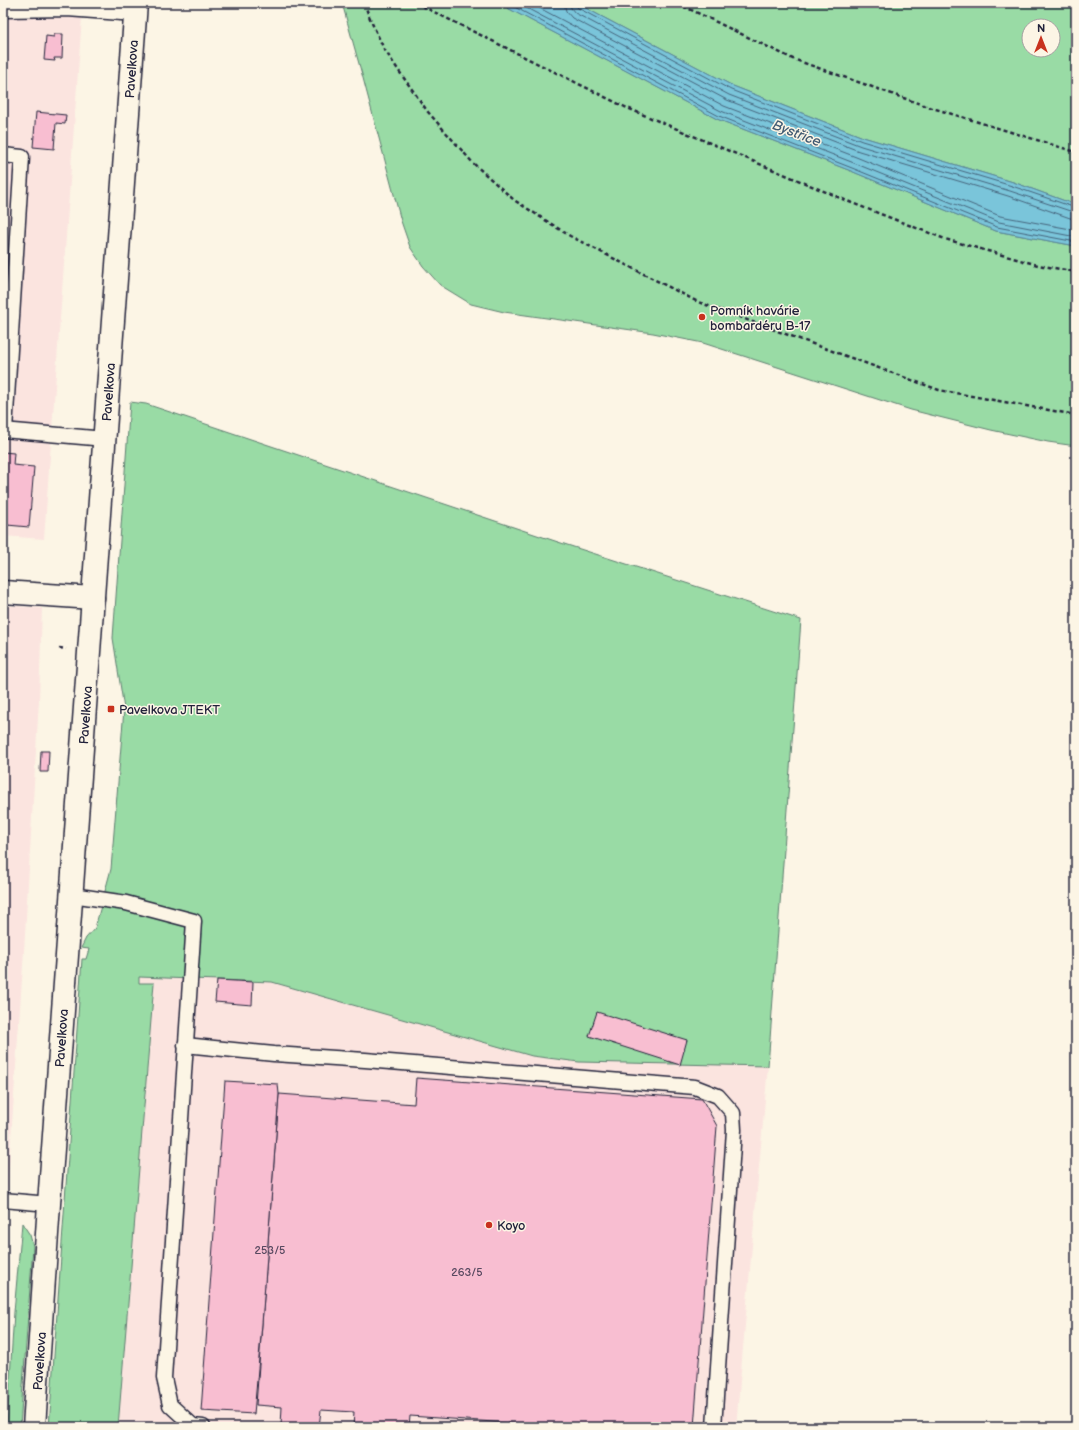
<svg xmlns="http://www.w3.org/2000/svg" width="1079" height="1430" font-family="'Balsamiq Sans',sans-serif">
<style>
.built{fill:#fbe4df}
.green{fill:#99dba5;stroke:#5e7e70;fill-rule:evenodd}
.water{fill:#7ac5da;stroke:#57849a}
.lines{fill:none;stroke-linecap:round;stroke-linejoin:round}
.shore{stroke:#45637b;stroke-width:1}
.building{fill:#f8bed1;stroke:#22223b}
.service-casing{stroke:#22223b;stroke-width:17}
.minor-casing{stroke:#22223b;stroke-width:25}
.tertiary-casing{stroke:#22223b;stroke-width:25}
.path{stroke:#22223b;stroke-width:2.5;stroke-dasharray:4 3;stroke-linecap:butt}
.service{stroke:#fcf5e5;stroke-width:14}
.minor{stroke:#fcf5e5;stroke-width:22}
.tertiary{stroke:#fcf5e5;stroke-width:22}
.poi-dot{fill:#c8321e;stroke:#fcf5e5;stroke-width:1.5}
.labels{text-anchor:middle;stroke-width:3;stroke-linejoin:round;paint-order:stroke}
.number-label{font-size:11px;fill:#584960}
.street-label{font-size:13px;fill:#22223b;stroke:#fcf5e5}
.poi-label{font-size:13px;fill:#22223b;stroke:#fcf5e5;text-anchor:start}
.water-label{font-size:14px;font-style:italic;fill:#415b73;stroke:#fcf5e5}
</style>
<rect width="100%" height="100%" fill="#fcf5e5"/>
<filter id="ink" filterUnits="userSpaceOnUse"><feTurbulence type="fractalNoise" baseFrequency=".025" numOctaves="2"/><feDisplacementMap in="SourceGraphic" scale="8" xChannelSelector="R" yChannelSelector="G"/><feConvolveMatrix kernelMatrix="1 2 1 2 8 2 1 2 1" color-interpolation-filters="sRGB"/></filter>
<g filter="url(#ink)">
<!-- built -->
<g class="built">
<path d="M3,3H83L44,539L3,536Z"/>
<path d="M3,605L42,608L39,701L24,951L3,1253Z"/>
<path d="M82,975L272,982L536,1057L579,1062L597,1012L768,1066L736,1427H52Z"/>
</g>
<!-- green -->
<g class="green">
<path d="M342,3H498L717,119L851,171L996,231L1076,246V446L1048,442L991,430L911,410L703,343L653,333L504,312L471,304L440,285L423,266L410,247L401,221L363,78Z"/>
<path d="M576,3H1076V205L1013,182L863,137L733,86ZM1029,26H1053V50H1029Z"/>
<path d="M130,402L146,404L558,542L801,620L768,1066L579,1062L532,1056L272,982L139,977V983H154L118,1427H49L82,959H86L89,949L81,948L86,938L95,928L111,869L124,709L113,638Z"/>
<path d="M22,1223L30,1235L33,1246L20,1427H7L14,1312Z"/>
</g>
<!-- water -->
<path class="water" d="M498,3H576L733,86L863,137L1013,182L1076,205V246L996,231L851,171L717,119Z"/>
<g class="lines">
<!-- shore -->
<g class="shore">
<path d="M507,3L719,116L852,168L997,227L1076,242"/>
<path d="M517,3L721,111L854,163L999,222L1076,237"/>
<path d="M530,3L724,106L856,157L1000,216L1076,230"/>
<path d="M564,3L566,11L572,18L727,100L859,151L1008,196L1070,218L1076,219"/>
<path d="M570,3L571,8L575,13L729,95L861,146L1010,191L1076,213"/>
<path d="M575,3L576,6L578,8L731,90L862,141L1012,186L1076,208"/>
</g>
</g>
<!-- building -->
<g class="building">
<path d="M54,34H63L62,58H54L55,61L44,60L46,36L54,37Z"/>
<path d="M36,112L66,115L65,124L56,123L54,149L33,147Z"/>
<path d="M3,452L14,453L13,465L34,467L29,527L7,525V518H3Z"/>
<path d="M41,751H49L48,772H40Z"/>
<path d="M217,980L253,982L252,1005L215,1002Z"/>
<path d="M597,1012L687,1040L680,1065L589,1036Z"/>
<path d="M416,1078L702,1099L717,1126L694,1427H563L410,1416L409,1427H353L354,1412L321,1410L319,1427H307L281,1425L282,1407L256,1405L279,1094L414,1104Z"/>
<path d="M225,1081L278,1084L279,1094L262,1324L254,1414L201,1411Z"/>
</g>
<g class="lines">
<defs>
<g id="service">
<path d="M3,10L67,9L135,14"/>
<path d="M3,155L22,157L5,430"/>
<path d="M3,430L105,439"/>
<path d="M72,895L126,903L194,921L164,1378L170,1405L193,1426L203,1427"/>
<path d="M185,1045L274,1054L365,1060L695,1087L718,1096L733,1113L734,1130L714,1427"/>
<path d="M3,1200L49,1204"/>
</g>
<path id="minor" d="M3,592L93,598"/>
<path id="tertiary" d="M34,1427L49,1204L136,3"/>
</defs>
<!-- service casing -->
<use href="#service" class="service-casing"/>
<!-- minor casing -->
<use href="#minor" class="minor-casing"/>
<!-- tertiary casing -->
<use href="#tertiary" class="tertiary-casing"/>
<!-- path -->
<g class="path">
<path d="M364,3L371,21L384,49L401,74L428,112L473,163L514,200L570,236L698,302L939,390L1076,415"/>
<path d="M416,3L625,107L852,203L945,239L1038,265L1076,272"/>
<path d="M677,3L793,59L926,106L1076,152"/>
<path d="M59,648L66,649"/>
</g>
<!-- service -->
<use href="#service" class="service"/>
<!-- minor -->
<use href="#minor" class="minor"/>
<!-- tertiary -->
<use href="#tertiary" class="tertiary"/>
</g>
</g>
<!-- markers -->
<g class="poi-dot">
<circle cx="702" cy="317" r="4"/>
<rect x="107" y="705" width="8" height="8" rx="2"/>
<circle cx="489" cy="1225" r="4"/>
</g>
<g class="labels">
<!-- number labels -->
<g class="number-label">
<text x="270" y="1254">253/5</text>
<text x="467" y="1276">263/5</text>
</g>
<!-- street labels -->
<g class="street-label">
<text transform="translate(131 69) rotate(-86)" y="5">Pavelkova</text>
<text transform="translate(108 392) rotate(-86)" y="5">Pavelkova</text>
<text transform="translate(85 715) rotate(-86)" y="5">Pavelkova</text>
<text transform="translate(61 1038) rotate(-86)" y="5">Pavelkova</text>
<text transform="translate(39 1361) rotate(-86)" y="5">Pavelkova</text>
</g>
<!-- poi labels -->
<g class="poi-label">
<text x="710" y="315">Pomník havárie<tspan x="710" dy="15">bombardéru B-17</tspan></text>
<text x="119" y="714">Pavelkova JTEKT</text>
<text x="497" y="1230">Koyo</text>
</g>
<!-- water labels -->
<g class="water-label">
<text transform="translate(797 133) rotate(21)" y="5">Bystřice</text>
</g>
</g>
<!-- margin -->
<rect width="1079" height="1430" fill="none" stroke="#fcf5e5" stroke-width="16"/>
<rect x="8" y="8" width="1063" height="1414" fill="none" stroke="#22223b" stroke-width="1.5" filter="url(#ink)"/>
<!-- north arrow -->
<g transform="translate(1041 38)"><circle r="19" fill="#fcf5e5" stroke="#a5a1a1"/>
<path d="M0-3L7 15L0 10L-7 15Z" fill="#c8321e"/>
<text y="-6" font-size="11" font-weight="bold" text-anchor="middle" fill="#22223b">N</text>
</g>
</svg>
